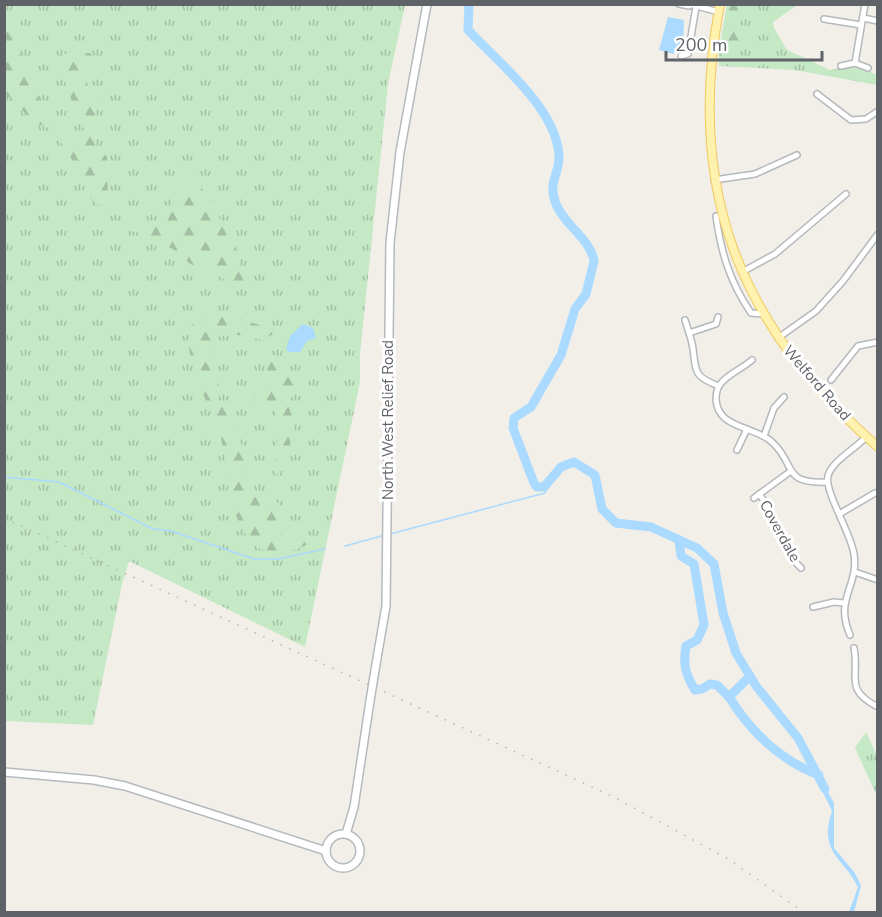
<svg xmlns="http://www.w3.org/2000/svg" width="882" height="917" font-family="'Nunito Sans',sans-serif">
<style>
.grass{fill:url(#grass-tufts)}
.forest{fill:url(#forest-firs)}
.water{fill:#aadaff}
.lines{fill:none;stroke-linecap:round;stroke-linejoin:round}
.stream{stroke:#aadaff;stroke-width:1.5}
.river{stroke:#aadaff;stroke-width:9}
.street-casing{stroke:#b5b8bc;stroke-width:8}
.secondary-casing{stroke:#b6babf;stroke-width:10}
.primary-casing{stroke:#f2c960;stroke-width:10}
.street{stroke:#fff;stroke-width:5}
.secondary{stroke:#fff;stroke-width:7}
.primary{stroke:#fff2af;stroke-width:8}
.rail{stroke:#b6b7b8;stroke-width:1.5;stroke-dasharray:1.5 8;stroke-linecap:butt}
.secondary-bridge-casing{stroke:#b6babf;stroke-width:10;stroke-linecap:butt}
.secondary-bridge{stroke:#fff;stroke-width:7}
.labels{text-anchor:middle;stroke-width:6;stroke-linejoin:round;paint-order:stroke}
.street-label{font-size:15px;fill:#5f6368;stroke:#fff}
</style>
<defs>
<pattern id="grass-tufts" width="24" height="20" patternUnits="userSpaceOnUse" patternTransform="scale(1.5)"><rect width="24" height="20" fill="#c5e8c5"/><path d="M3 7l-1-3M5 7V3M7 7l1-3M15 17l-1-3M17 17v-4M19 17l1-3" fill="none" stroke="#a3c0a4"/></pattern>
<pattern id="forest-firs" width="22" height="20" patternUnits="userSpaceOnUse" patternTransform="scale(1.5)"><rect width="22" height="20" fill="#c5e8c5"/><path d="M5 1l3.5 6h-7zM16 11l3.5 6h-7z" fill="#a3c0a4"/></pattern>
</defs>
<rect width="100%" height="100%" fill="#f1efe8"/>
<!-- grass -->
<g class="grass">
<path d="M5,5H405L388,84L360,353V382L305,647L129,561L122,584L93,725L5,721Z"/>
<path d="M727,5H797L773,22L774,28L787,50L830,70L855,66L877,75V85L795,70L719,66V49Z"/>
<path d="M866,732L877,756V796L855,748Z"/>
</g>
<!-- forest -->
<g class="forest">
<path d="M727,5H739L737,26L743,31L744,48L719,57Z"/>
<path d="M4,19C19,51 34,83 45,115C50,120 54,119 60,122C69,128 65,138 78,138L85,130C74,111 62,76 60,54L90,53L97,62L86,79L90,93L106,104L94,112L96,123L93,141L107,157L108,204L98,205L91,199L71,158L52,129L35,123L5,93Z"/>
<path d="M194,175L235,244L246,285L244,288L189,263L179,253L146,233L129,231L124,227L127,223L160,226L185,180Z"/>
<path d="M219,316C231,317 267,324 273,334L264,340C246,337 229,330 212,340L210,355L218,368L219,400L244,449L247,485L251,493L276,501L282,507L285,521L281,536L300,543L308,539L309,543C296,553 273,554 258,548C226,520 230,476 221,438C213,409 175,349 194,322Z"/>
<path d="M266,355H276L284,368L296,379L297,392C281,403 294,414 295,427L290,439L291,461L281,470L279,475L274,472L278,433L275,410L258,409L255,406V392L261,388H273L264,358Z"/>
</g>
<!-- water -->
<g class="water">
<path d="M668,17L684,20L683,49L673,54L659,50Z"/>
<path d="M303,324L313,328L316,338L307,341L300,352H289L286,349L290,336Z"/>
<path d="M815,776L821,779L834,803V848L855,873L861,886L854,912H849L858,887C844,858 818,853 832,811Z"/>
</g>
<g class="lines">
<!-- stream -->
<g class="stream">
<path d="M4,477L59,482L153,529L171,531L254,559H278L325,549"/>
<path d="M390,534L545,493L550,484"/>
<path d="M345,546L385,535"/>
</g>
<!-- river -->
<g class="river">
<path d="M469,4L468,30C498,62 556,108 559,155C560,175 547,181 556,204C564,225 590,238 594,261L586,294L575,309L561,355L531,407L514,418L513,428L534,483L537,487H544L561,467L574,462L595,475L602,509L616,523L651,527L697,548L714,564L723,613L736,653L756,686L798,738L825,789"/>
<path d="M679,541L681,556L694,564L704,625L697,640L686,646C683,664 685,674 695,690L702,689L710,684L717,685L729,697"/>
<path d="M750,676L729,697C751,732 779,760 819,775"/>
</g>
<defs>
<g id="street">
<path d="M679,4L689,6"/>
<path d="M689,4L719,12"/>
<path d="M863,18L878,21"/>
<path d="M824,19L861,25"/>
<path d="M681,56L688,54L696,7"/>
<path d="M855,63L865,4"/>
<path d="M841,66L855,63L868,68"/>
<path d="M817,94L851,120L866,119L878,111"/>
<path d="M714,180L755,174L797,155"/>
<path d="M716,216C721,253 730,282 751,313L763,314"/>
<path d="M742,272L775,254L846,194"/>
<path d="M685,320C688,330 692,340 693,349C696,372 694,377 719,386"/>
<path d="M689,333L716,324L718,317"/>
<path d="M778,338L816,311L843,281L878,234"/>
<path d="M752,360C743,368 730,373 722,382C718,386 716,393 716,399C717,429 755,426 772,442C797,465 781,484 827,482"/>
<path d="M831,380L858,346L878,342"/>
<path d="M764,436L774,408L784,397"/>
<path d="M737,450L747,429"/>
<path d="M759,494C778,517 781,549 801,568"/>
<path d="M754,498L791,471"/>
<path d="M841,513L875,493"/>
<path d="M855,572L878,580"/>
<path d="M813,607L834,602L844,603"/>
<path d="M850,635C834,598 859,587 854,554C851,533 824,491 828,476C832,461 855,449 866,437"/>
<path d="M854,648C860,677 843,689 878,707"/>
</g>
<g id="secondary">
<path d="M375,670L386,606L390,243L400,152L427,4"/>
<path d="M4,772L94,780L125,786L326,851"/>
<path d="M346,834L354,807L370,701"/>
<circle cx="343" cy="851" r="17"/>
</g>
<path id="primary" d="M720,4C685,187 738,326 878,447"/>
</defs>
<!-- street casing -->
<use href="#street" class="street-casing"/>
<!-- secondary casing -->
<use href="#secondary" class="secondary-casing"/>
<!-- primary casing -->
<use href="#primary" class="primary-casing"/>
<!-- street -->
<use href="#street" class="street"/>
<!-- secondary -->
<use href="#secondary" class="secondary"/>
<!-- primary -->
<use href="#primary" class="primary"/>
<!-- rail -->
<path class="rail" d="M4,518L614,797L730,860L803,912"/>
<defs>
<path id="secondary-bridge" d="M370,701L375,670"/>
</defs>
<!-- secondary-bridge casing -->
<use href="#secondary-bridge" class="secondary-bridge-casing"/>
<!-- secondary-bridge -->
<use href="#secondary-bridge" class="secondary-bridge"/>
</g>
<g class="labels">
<!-- street labels -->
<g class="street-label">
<text transform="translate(817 383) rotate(49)" y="5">Welford Road</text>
<text transform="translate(388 420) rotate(-90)" y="5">North West Relief Road</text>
<text transform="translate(780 531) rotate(61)" y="5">Coverdale</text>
</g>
</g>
<!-- border -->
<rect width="882" height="917" fill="none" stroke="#5f6368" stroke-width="12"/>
<!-- scale -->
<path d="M666 51v9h156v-9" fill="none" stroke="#5f6368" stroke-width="3"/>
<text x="675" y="51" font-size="18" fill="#5f6368" stroke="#ffffff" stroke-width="4.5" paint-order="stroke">200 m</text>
</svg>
